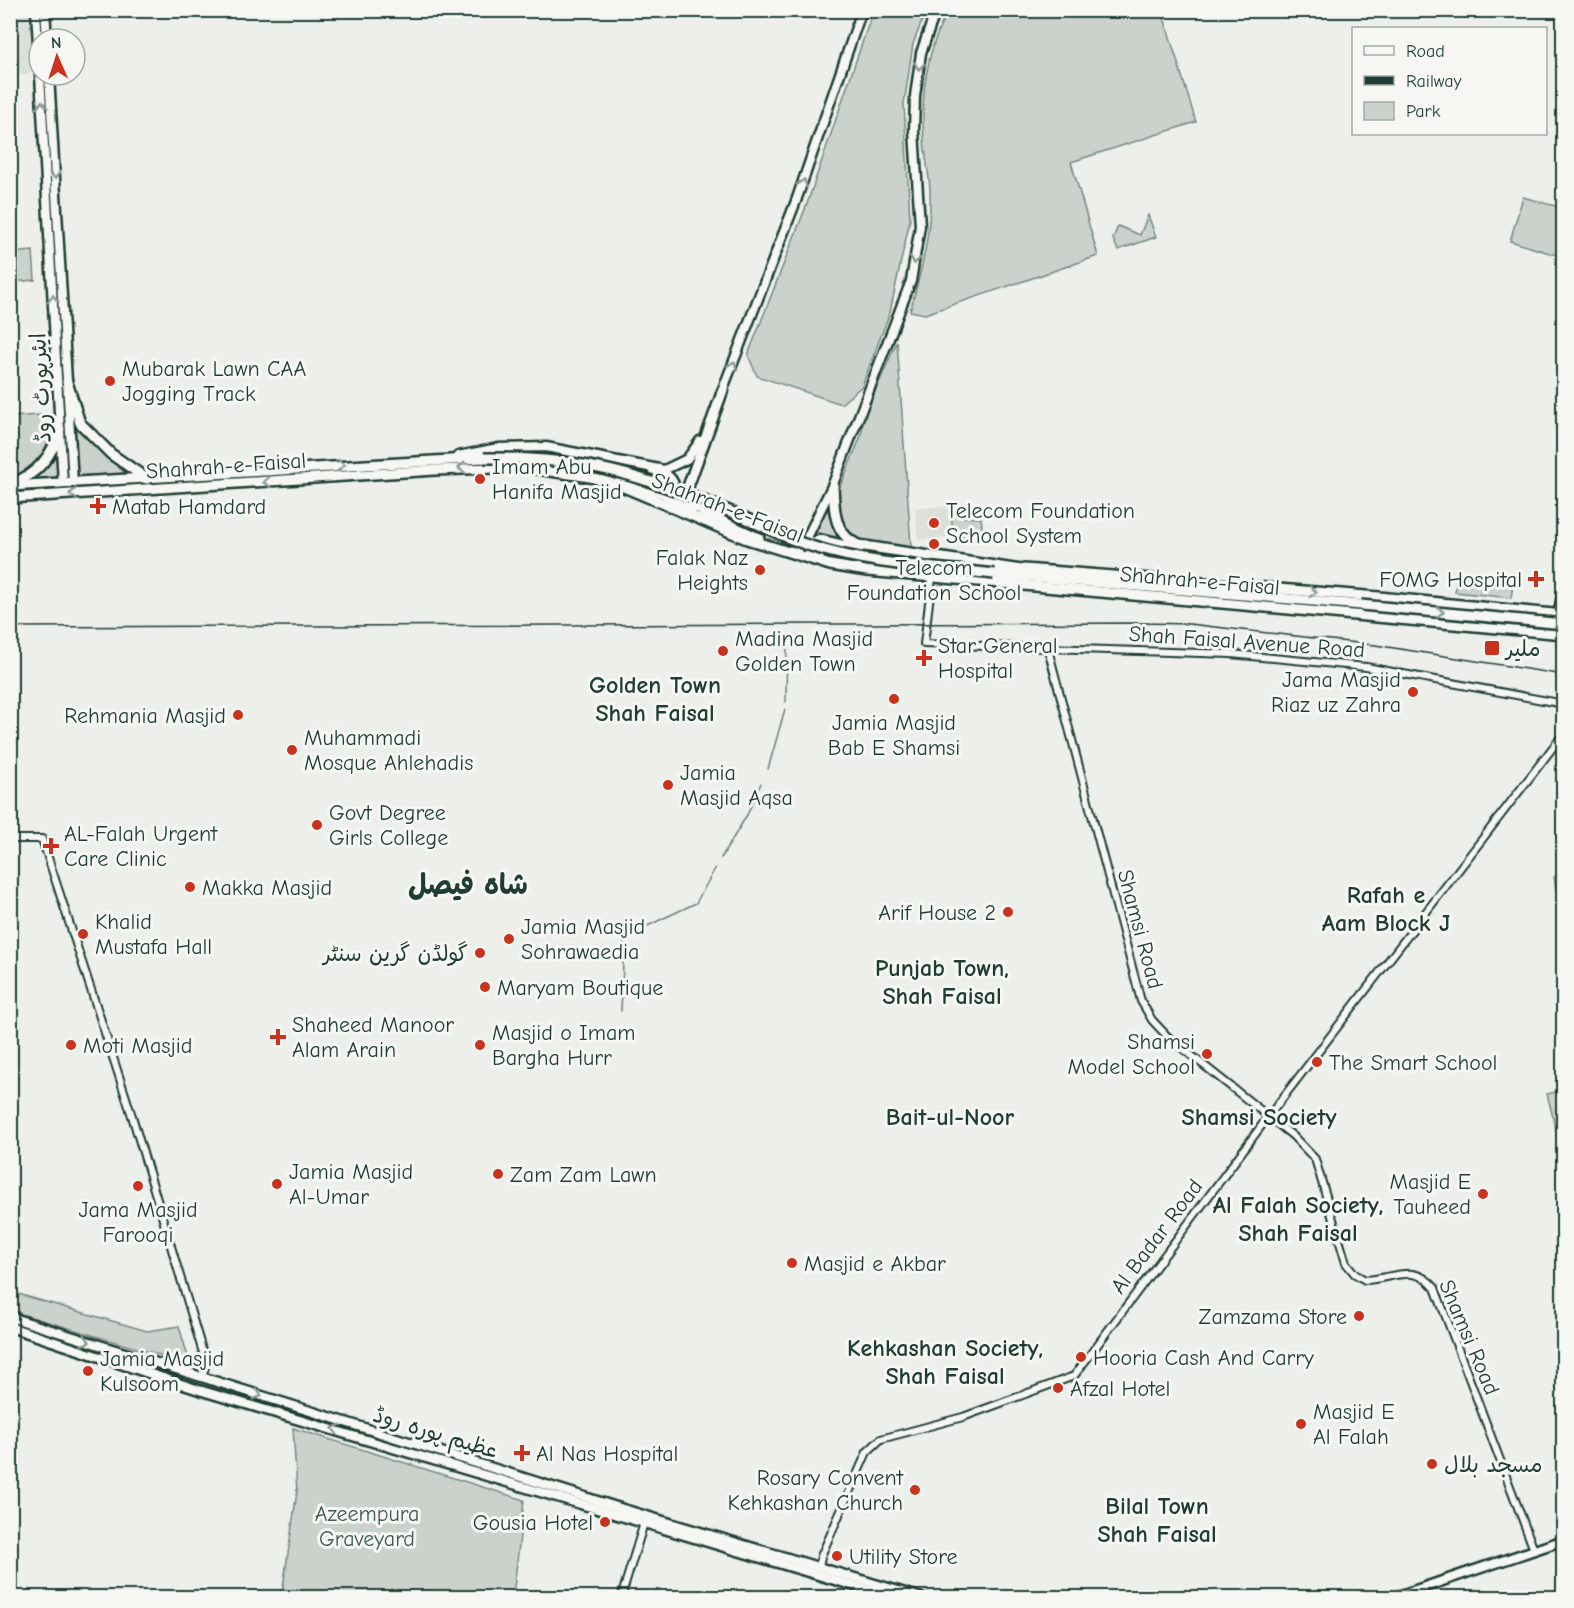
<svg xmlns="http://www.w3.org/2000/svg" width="1574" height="1608" font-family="'Comic Neue','Playpen Sans Arabic',sans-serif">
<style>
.built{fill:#dce0db}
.green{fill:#cbd2cc;stroke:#758880;stroke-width:1.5}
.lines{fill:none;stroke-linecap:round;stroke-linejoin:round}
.stream{stroke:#6c7e77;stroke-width:1.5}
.minor-casing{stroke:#1f3d34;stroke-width:10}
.major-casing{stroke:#1f3d34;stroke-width:13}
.highway-casing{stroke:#1f3d34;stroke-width:14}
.minor{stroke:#f6f6f2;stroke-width:6}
.major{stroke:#f6f6f2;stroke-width:8}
.highway{stroke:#f6f6f2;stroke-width:9}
.rail{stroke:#1f3d34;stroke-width:1.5}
.highway-bridge-casing{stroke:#1f3d34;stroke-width:14;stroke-linecap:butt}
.highway-bridge{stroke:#f6f6f2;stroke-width:9}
.oneway{stroke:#8a9a93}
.poi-dot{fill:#c8321e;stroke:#f6f6f2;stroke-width:2}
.labels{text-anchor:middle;stroke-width:6;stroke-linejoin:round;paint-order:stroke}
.poi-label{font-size:22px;fill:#1f3d34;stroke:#f6f6f2;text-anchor:start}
.street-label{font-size:22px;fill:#1f3d34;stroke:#f6f6f2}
.park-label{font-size:22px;fill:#415b52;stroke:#f6f6f2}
.neighbourhood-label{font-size:24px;font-weight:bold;fill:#1f3d34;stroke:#f6f6f2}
.district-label{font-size:28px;font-weight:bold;fill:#1f3d34;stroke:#f6f6f2}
</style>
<rect width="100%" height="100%" fill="#edefea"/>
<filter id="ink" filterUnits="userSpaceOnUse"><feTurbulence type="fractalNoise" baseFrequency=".0167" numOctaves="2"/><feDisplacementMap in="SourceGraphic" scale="12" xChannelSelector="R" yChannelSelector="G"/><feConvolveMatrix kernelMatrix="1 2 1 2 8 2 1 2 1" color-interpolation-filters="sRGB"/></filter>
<g filter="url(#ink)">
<!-- built -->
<g class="built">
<path d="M11,10L29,11L33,72L26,75L11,76Z"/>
<path d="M952,506V538L918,540L915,508Z"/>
</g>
<!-- green -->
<g class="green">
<path d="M873,11H926L913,44L904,104L910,220L901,261L890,312L862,386L841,404L757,376L748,355L807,204Z"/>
<path d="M948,11H1162L1196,122L1071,162L1098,256L925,314L910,311C921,273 932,230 930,189C929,173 925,156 924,139C920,96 927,48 948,11Z"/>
<path d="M1523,197L1563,208V257L1510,241Z"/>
<path d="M1148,215L1156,237L1118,250L1113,239L1118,226L1140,235Z"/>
<path d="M33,251L35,280L11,282V253Z"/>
<path d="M897,341L911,546L910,550L852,538L845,534L836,501L839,489L861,436L864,418Z"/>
<path d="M55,414C57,442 40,472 11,478V417Z"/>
<path d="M71,420L124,472V474L75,476Z"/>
<path d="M58,450V479L31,481L30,479Z"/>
<path d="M963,505V517L981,518L983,535L952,538V506Z"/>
<path d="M827,508L837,537L815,532Z"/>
<path d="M1457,575L1514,578L1511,598L1455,592Z"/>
<path d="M1563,874H1564L1563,932L1554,877Z"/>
<path d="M1563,1090V1143L1560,1144L1547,1094Z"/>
<path d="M11,1292L147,1331L179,1326L190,1364L11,1311Z"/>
<path d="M293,1428L524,1500L513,1597L292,1598L282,1594L297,1492Z"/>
</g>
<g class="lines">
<!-- stream -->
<g class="stream">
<path d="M786,702L787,639"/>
<path d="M768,769L785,709"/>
<path d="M721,858L747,815L761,783"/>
<path d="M621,1011L624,937L696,903L716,867"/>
</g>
<defs>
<g id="minor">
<path d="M932,578L924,644L1231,654L1366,667L1564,704"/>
<path d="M1048,649L1141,1001L1152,1020L1167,1036L1293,1136L1315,1159L1346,1263L1355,1274L1365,1280C1393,1279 1414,1262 1435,1288L1534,1550"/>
<path d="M10,839H42L132,1116L206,1363L202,1378"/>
<path d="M819,1568L821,1556L867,1452L881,1439L963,1417L1074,1376L1268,1117L1564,733"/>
<path d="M621,1598L644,1523"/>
</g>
<g id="major">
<path d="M36,10L39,62"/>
<path d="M45,10L47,39"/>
<path d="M40,75L63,483"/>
<path d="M49,75L73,483"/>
<path d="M721,394L796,201L862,10"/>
<path d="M458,456L498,448L546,447L664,470L687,459L700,441"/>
<path d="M787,551L796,550L803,546L833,484L911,281L920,226L914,131L915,96L921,53L936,10"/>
<path d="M10,1317L623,1509L922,1598"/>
<path d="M10,1327L199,1390L895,1598"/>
<path d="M1392,1598L1564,1540"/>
</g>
<g id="highway">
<path d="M67,382L80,423L111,454L147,479"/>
<path d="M620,480L671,496L674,491C675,477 664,473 652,469"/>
<path d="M13,483C38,474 53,454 60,429"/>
<path d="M833,484C834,509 833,533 858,545L1028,571"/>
<path d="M10,486L484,458"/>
<path d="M666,496L693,508"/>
<path d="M10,498L435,470L524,467L590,477L624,487L747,539L830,565L867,571L1564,634"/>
<path d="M709,515L759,538"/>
<path d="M714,517L693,505L686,492L723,390"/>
<path d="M819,557L810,552L812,543L820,540L859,549"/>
<path d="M1024,569L1379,597L1564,615"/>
<path d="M994,574L1361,605"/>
<path d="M1563,618L1560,608L1564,589"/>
</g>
</defs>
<!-- minor casing -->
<use href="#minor" class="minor-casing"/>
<!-- major casing -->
<use href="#major" class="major-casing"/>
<!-- highway casing -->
<use href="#highway" class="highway-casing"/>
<!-- minor -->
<use href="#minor" class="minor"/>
<!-- major -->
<use href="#major" class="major"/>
<!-- highway -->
<use href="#highway" class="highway"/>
<!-- rail -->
<path class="rail" d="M10,627L1144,623L1189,624L1375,645L1564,675"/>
<defs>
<g id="highway-bridge">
<path d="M484,458C583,456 644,476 734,513C761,525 786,539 814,547C871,565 934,567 994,574"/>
<path d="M1361,605L1564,624"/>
</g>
</defs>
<!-- highway-bridge casing -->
<use href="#highway-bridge" class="highway-bridge-casing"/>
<!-- highway-bridge -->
<use href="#highway-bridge" class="highway-bridge"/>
</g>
<!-- one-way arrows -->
<defs><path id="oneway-chevron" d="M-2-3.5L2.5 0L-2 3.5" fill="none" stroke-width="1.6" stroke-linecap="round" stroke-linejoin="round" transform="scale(1.5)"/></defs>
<g class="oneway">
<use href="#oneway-chevron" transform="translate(919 66) rotate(98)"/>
<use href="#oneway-chevron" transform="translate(42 105) rotate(-93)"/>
<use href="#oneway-chevron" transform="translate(55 175) rotate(87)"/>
<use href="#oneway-chevron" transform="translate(803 183) rotate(-70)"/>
<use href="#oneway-chevron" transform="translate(915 260) rotate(99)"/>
<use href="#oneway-chevron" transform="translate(53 299) rotate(-93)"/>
<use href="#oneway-chevron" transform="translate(733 365) rotate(-69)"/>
<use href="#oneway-chevron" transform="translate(341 465) rotate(-3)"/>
<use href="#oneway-chevron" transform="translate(462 468) rotate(177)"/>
<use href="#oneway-chevron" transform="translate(267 482) rotate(176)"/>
<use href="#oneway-chevron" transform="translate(73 494) rotate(177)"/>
<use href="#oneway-chevron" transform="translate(1313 592) rotate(5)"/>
<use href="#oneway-chevron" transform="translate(1440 612) rotate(5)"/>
<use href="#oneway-chevron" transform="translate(86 1341) rotate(18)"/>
<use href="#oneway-chevron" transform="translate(258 1395) rotate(18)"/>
<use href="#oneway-chevron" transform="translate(336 1429) rotate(-164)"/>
</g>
</g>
<!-- markers -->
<g class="poi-dot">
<circle cx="110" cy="381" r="6"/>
<circle cx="480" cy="479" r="6"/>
<path d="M95 497h6v6h6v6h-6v6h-6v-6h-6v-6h6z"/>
<circle cx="934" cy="523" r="6"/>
<circle cx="934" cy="544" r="6"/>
<circle cx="760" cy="570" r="6"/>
<path d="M1533 570h6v6h6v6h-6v6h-6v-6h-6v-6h6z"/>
<rect x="1484" y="640" width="16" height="16" rx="3"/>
<circle cx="723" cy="651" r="6"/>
<path d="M921 649h6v6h6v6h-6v6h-6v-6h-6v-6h6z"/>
<circle cx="1413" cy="692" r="6"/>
<circle cx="894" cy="699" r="6"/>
<circle cx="238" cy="715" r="6"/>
<circle cx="292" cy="750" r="6"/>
<circle cx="668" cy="785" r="6"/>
<circle cx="317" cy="825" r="6"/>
<path d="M48 837h6v6h6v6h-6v6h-6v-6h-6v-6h6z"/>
<circle cx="190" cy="887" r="6"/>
<circle cx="1008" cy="912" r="6"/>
<circle cx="83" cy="934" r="6"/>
<circle cx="509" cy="939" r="6"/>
<circle cx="480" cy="953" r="6"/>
<circle cx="485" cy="987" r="6"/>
<path d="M275 1028h6v6h6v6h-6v6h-6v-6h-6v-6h6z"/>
<circle cx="71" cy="1045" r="6"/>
<circle cx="480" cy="1045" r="6"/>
<circle cx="1207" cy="1054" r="6"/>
<circle cx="1317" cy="1062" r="6"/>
<circle cx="498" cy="1174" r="6"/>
<circle cx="277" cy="1184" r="6"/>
<circle cx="138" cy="1186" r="6"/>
<circle cx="1483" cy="1194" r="6"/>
<circle cx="792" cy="1263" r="6"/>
<circle cx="1359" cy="1316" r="6"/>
<circle cx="1081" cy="1357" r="6"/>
<circle cx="88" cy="1371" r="6"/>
<circle cx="1058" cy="1388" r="6"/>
<circle cx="1301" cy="1424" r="6"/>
<path d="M519 1444h6v6h6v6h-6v6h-6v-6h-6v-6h6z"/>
<circle cx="1432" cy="1464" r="6"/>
<circle cx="915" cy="1490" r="6"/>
<circle cx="605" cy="1522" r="6"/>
<circle cx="837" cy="1556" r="6"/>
</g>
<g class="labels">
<!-- poi labels -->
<g class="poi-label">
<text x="122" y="376">Mubarak Lawn CAA<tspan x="122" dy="25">Jogging Track</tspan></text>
<text x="492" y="474">Imam Abu<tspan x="492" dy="25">Hanifa Masjid</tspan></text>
<text x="112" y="514">Matab Hamdard</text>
<text x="946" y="518">Telecom Foundation<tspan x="946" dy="25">School System</tspan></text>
<text x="748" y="565" text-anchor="end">Falak Naz<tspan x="748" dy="25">Heights</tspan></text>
<text x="934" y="575" text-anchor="middle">Telecom<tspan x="934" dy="25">Foundation School</tspan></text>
<text x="1522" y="587" text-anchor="end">FOMG Hospital</text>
<text x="735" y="646">Madina Masjid<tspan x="735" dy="25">Golden Town</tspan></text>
<text x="938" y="653">Star General<tspan x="938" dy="25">Hospital</tspan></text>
<text x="1506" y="656">ملیر</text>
<text x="1401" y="687" text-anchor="end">Jama Masjid<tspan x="1401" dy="25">Riaz uz Zahra</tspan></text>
<text x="226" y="723" text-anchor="end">Rehmania Masjid</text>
<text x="894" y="730" text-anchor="middle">Jamia Masjid<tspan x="894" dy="25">Bab E Shamsi</tspan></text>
<text x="304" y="745">Muhammadi<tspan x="304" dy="25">Mosque Ahlehadis</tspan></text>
<text x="680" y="780">Jamia<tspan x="680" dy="25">Masjid Aqsa</tspan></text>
<text x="329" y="820">Govt Degree<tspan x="329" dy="25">Girls College</tspan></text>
<text x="64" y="841">AL-Falah Urgent<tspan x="64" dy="25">Care Clinic</tspan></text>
<text x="202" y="895">Makka Masjid</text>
<text x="996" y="920" text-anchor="end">Arif House 2</text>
<text x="95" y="929">Khalid<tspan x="95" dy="25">Mustafa Hall</tspan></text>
<text x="521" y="934">Jamia Masjid<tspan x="521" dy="25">Sohrawaedia</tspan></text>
<text x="468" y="961" text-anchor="end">گولڈن گرین سنٹر</text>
<text x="497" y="995">Maryam Boutique</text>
<text x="292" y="1032">Shaheed Manoor<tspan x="292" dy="25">Alam Arain</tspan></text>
<text x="492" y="1040">Masjid o Imam<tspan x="492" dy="25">Bargha Hurr</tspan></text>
<text x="1195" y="1049" text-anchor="end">Shamsi<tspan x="1195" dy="25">Model School</tspan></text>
<text x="83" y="1053">Moti Masjid</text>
<text x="1329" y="1070">The Smart School</text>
<text x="289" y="1179">Jamia Masjid<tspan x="289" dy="25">Al-Umar</tspan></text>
<text x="510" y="1182">Zam Zam Lawn</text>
<text x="1471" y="1189" text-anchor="end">Masjid E<tspan x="1471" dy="25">Tauheed</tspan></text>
<text x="138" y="1217" text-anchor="middle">Jama Masjid<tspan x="138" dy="25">Farooqi</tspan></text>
<text x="804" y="1271">Masjid e Akbar</text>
<text x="1347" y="1324" text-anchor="end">Zamzama Store</text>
<text x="1093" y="1365">Hooria Cash And Carry</text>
<text x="100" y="1366">Jamia Masjid<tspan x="100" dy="25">Kulsoom</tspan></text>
<text x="1070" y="1396">Afzal Hotel</text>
<text x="1313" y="1419">Masjid E<tspan x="1313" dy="25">Al Falah</tspan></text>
<text x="536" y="1461">Al Nas Hospital</text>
<text x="1444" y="1472">مسجد بلال</text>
<text x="903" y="1485" text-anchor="end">Rosary Convent<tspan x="903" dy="25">Kehkashan Church</tspan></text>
<text x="593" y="1530" text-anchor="end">Gousia Hotel</text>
<text x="849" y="1564">Utility Store</text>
</g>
<!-- street labels -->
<g class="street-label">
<text transform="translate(40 388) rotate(-93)" y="8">ایئرپورٹ روڈ</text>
<text transform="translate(226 465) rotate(-4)" y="8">Shahrah-e-Faisal</text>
<text transform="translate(728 507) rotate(21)" y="8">Shahrah-e-Faisal</text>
<text transform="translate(1200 580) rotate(5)" y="8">Shahrah-e-Faisal</text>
<text transform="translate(1247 641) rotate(4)" y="8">Shah Faisal Avenue Road</text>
<text transform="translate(1141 929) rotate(75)" y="8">Shamsi Road</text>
<text transform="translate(1156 1236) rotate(-53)" y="8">Al Badar Road</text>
<text transform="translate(1470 1337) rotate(67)" y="8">Shamsi Road</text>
<text transform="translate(436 1432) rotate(17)" y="8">عظیم پورہ روڈ</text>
</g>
<!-- park labels -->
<g class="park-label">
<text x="367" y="1521">Azeempura<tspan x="367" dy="25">Graveyard</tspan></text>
</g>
<!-- neighbourhood labels -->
<g class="neighbourhood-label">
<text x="655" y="693">Golden Town<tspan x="655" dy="28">Shah Faisal</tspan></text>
<text x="1386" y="903">Rafah e<tspan x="1386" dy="28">Aam Block J</tspan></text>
<text x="942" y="976">Punjab Town,<tspan x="942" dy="28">Shah Faisal</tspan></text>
<text x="950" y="1125">Bait-ul-Noor</text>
<text x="1259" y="1125">Shamsi Society</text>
<text x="1298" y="1213">Al Falah Society,<tspan x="1298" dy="28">Shah Faisal</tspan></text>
<text x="945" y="1356">Kehkashan Society,<tspan x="945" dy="28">Shah Faisal</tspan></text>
<text x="1157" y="1514">Bilal Town<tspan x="1157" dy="28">Shah Faisal</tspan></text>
</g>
<!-- district labels -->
<g class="district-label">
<text x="468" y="894">شاہ فیصل</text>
</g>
</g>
<!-- margin -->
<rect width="1574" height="1608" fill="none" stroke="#f6f6f2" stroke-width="36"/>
<rect x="18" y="18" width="1538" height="1572" fill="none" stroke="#1f3d34" stroke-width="2" filter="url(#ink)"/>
<!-- legend -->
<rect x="1352" y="27" width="195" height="108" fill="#f6f6f2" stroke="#a0aca6" stroke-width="1.5"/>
<rect x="1364" y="46" width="30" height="9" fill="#f6f6f2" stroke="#a0aca6" stroke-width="1.5"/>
<text x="1406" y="57" font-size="18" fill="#1f3d34">Road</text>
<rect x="1364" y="76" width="30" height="9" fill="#1f3d34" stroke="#a0aca6" stroke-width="1.5"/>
<text x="1406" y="87" font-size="18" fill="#1f3d34">Railway</text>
<rect x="1364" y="102" width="30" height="18" fill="#cbd2cc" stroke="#a0aca6" stroke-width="1.5"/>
<text x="1406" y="117" font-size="18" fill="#1f3d34">Park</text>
<!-- north arrow -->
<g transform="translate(57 57) rotate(357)"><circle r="28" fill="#f6f6f2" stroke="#a0aca6" stroke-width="1.5"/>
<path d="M0-4.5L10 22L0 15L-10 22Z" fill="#c8321e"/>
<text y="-9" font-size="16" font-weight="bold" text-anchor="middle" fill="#1f3d34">N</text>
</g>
</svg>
